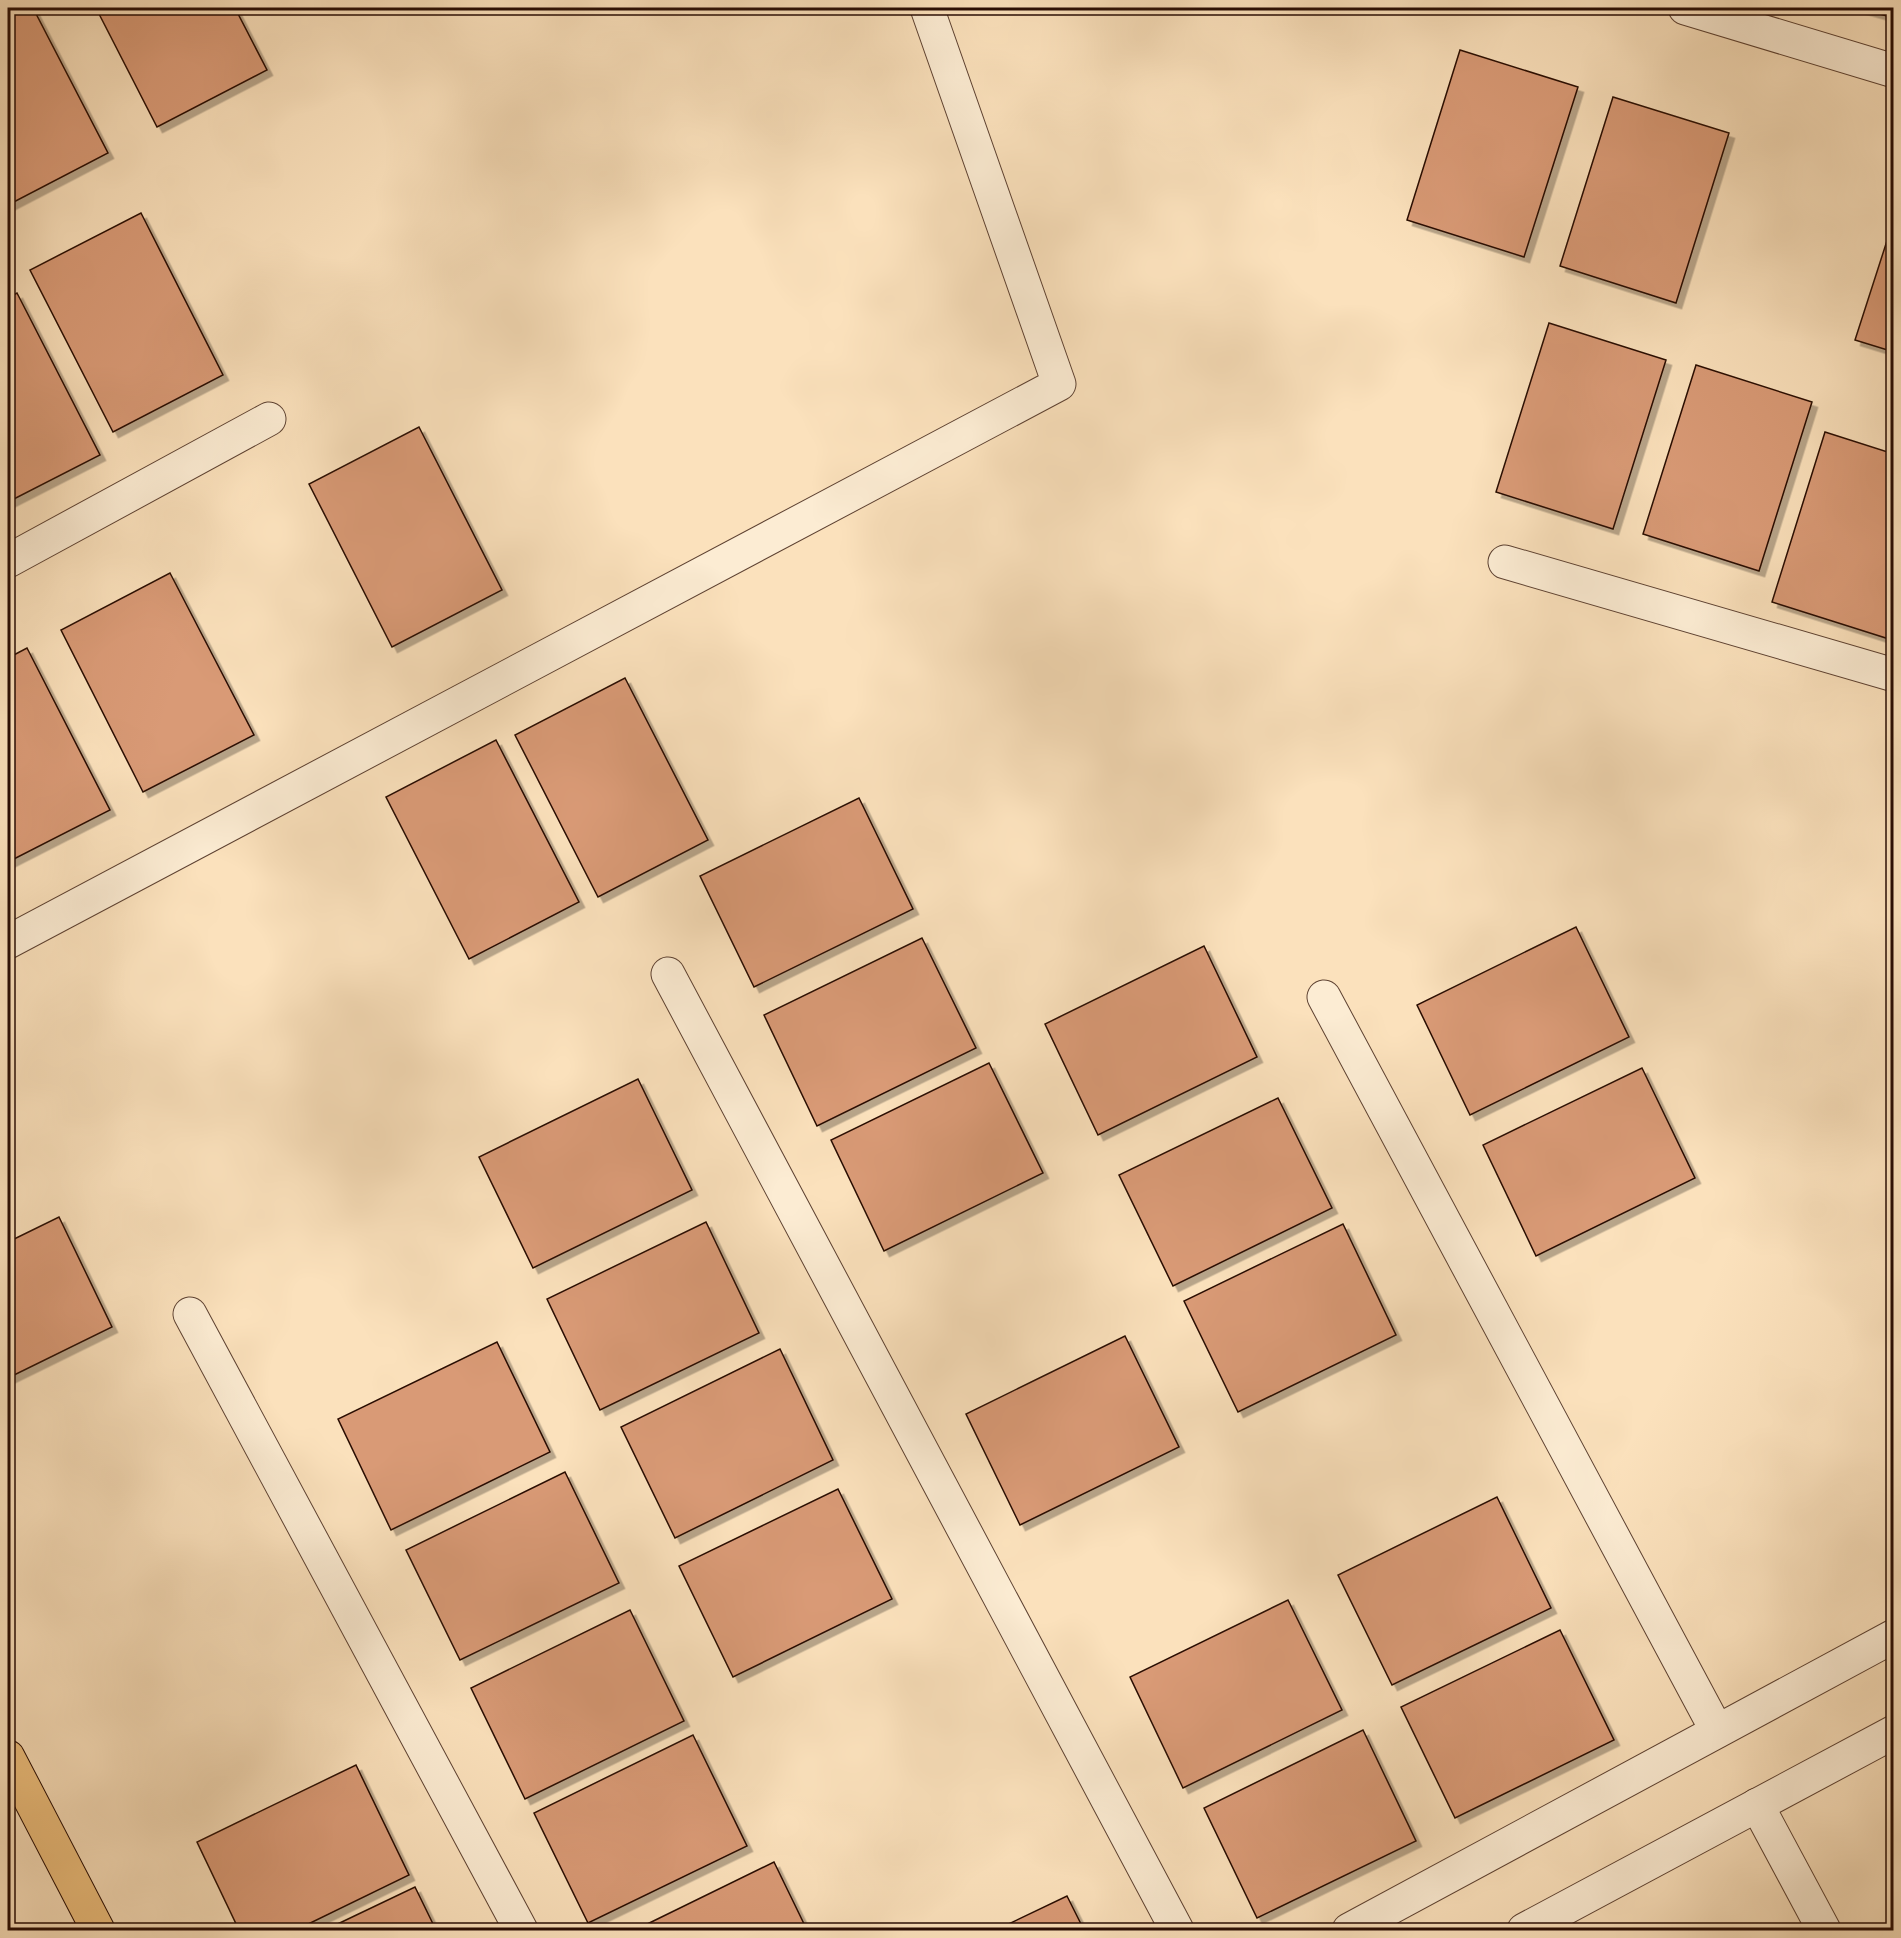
<svg xmlns="http://www.w3.org/2000/svg" width="1901" height="1938" font-family="Vollkorn,serif">
<style>
.building{fill:#d99a76;stroke:#290d04;stroke-width:1.5;filter:url(#shadow)}
.lines{fill:none;stroke-linecap:round;stroke-linejoin:round}
.minor-casing{stroke:#5e4232;stroke-width:35}
.major-casing{stroke:#290d04;stroke-width:35}
.minor{stroke:#fcecd3;stroke-width:33}
.major{stroke:#eec07e;stroke-width:33}
</style>
<defs>
<filter id="shadow"><feDropShadow dx="5.5" dy="5.5" stdDeviation="0" flood-color="#0004"/></filter>
</defs>
<rect width="100%" height="100%" fill="#fbe1bc"/>
<filter id="stains"><feTurbulence type="fractalNoise" baseFrequency=".00333" numOctaves="4"/><feColorMatrix values="0 0 0 0 .2 0 0 0 0 .09 0 0 0 0 .02 0 0 0 .5 -.17"/></filter>
<radialGradient id="worn" r=".72"><stop offset=".6" stop-color="#630" stop-opacity="0"/><stop offset="1" stop-color="#630" stop-opacity=".3"/></radialGradient>
<!-- building -->
<g class="building">
<path d="M8,8H33L108,153L8,205Z"/>
<path d="M96,8H235L267,70L157,127Z"/>
<path d="M1859,8H1894V18Z"/>
<path d="M1460,50L1578,87L1524,257L1407,220Z"/>
<path d="M1613,97L1729,133L1676,303L1560,266Z"/>
<path d="M141,213L223,375L113,432L30,270Z"/>
<path d="M1894,219V352L1855,340Z"/>
<path d="M17,293L100,455L8,502V298Z"/>
<path d="M1549,323L1666,360L1613,529L1496,492Z"/>
<path d="M1696,365L1812,402L1759,571L1643,534Z"/>
<path d="M419,427L502,590L392,647L309,484Z"/>
<path d="M1825,432L1894,454V624L1889,639L1772,602Z"/>
<path d="M170,573L254,735L143,792L61,630Z"/>
<path d="M27,648L110,810L8,862V658Z"/>
<path d="M625,678L708,840L598,897L515,735Z"/>
<path d="M496,740L579,902L469,959L386,797Z"/>
<path d="M859,798L913,909L754,987L700,876Z"/>
<path d="M1576,927L1629,1037L1470,1115L1417,1005Z"/>
<path d="M922,938L976,1048L817,1126L764,1015Z"/>
<path d="M1204,946L1257,1057L1098,1135L1045,1024Z"/>
<path d="M989,1063L1043,1173L884,1251L831,1140Z"/>
<path d="M1642,1068L1695,1178L1536,1256L1483,1145Z"/>
<path d="M638,1079L692,1190L533,1268L479,1157Z"/>
<path d="M1278,1098L1332,1208L1173,1286L1119,1175Z"/>
<path d="M59,1217L112,1327L8,1378V1242Z"/>
<path d="M706,1222L759,1333L600,1410L547,1299Z"/>
<path d="M1343,1224L1396,1335L1238,1412L1184,1301Z"/>
<path d="M1125,1336L1179,1447L1020,1525L966,1414Z"/>
<path d="M497,1342L550,1452L391,1530L338,1419Z"/>
<path d="M780,1349L833,1460L675,1538L621,1427Z"/>
<path d="M565,1472L619,1583L460,1660L406,1550Z"/>
<path d="M838,1489L892,1599L733,1677L679,1566Z"/>
<path d="M1497,1497L1551,1608L1392,1685L1338,1575Z"/>
<path d="M1288,1600L1342,1710L1183,1788L1130,1677Z"/>
<path d="M630,1610L684,1721L525,1799L471,1688Z"/>
<path d="M1560,1630L1614,1740L1455,1818L1401,1707Z"/>
<path d="M1363,1730L1416,1841L1257,1918L1204,1808Z"/>
<path d="M693,1735L747,1846L588,1923L534,1813Z"/>
<path d="M356,1765L409,1875L296,1930H239L197,1842Z"/>
<path d="M774,1862L807,1930H635Z"/>
<path d="M415,1887L436,1930H325Z"/>
<path d="M1067,1896L1084,1930H996Z"/>
</g>
<g class="lines">
<defs>
<g id="minor">
<path d="M1685,8L1894,71"/>
<path d="M8,561L269,419"/>
<path d="M1505,562L1894,675"/>
<path d="M8,942L1059,384L927,8"/>
<path d="M668,974L1177,1930"/>
<path d="M1324,997L1717,1731"/>
<path d="M190,1314L521,1930"/>
<path d="M1757,1805L1824,1930"/>
<path d="M1349,1930L1894,1636"/>
<path d="M1524,1930L1894,1732"/>
</g>
<path id="major" d="M8,1757L98,1930"/>
</defs>
<!-- minor casing -->
<use href="#minor" class="minor-casing"/>
<!-- major casing -->
<use href="#major" class="major-casing"/>
<!-- minor -->
<use href="#minor" class="minor"/>
<!-- major -->
<use href="#major" class="major"/>
</g>
<!-- margin -->
<rect width="1901" height="1938" fill="none" stroke="#fbe1bc" stroke-width="30"/>
<rect x="9" y="9" width="1883" height="1920" fill="none" stroke="#290d04" stroke-width="3"/>
<rect x="15" y="15" width="1871" height="1908" fill="none" stroke="#290d04" stroke-width="1.5"/>
<rect width="100%" height="100%" filter="url(#stains)"/>
<rect width="100%" height="100%" fill="url(#worn)"/>
</svg>
